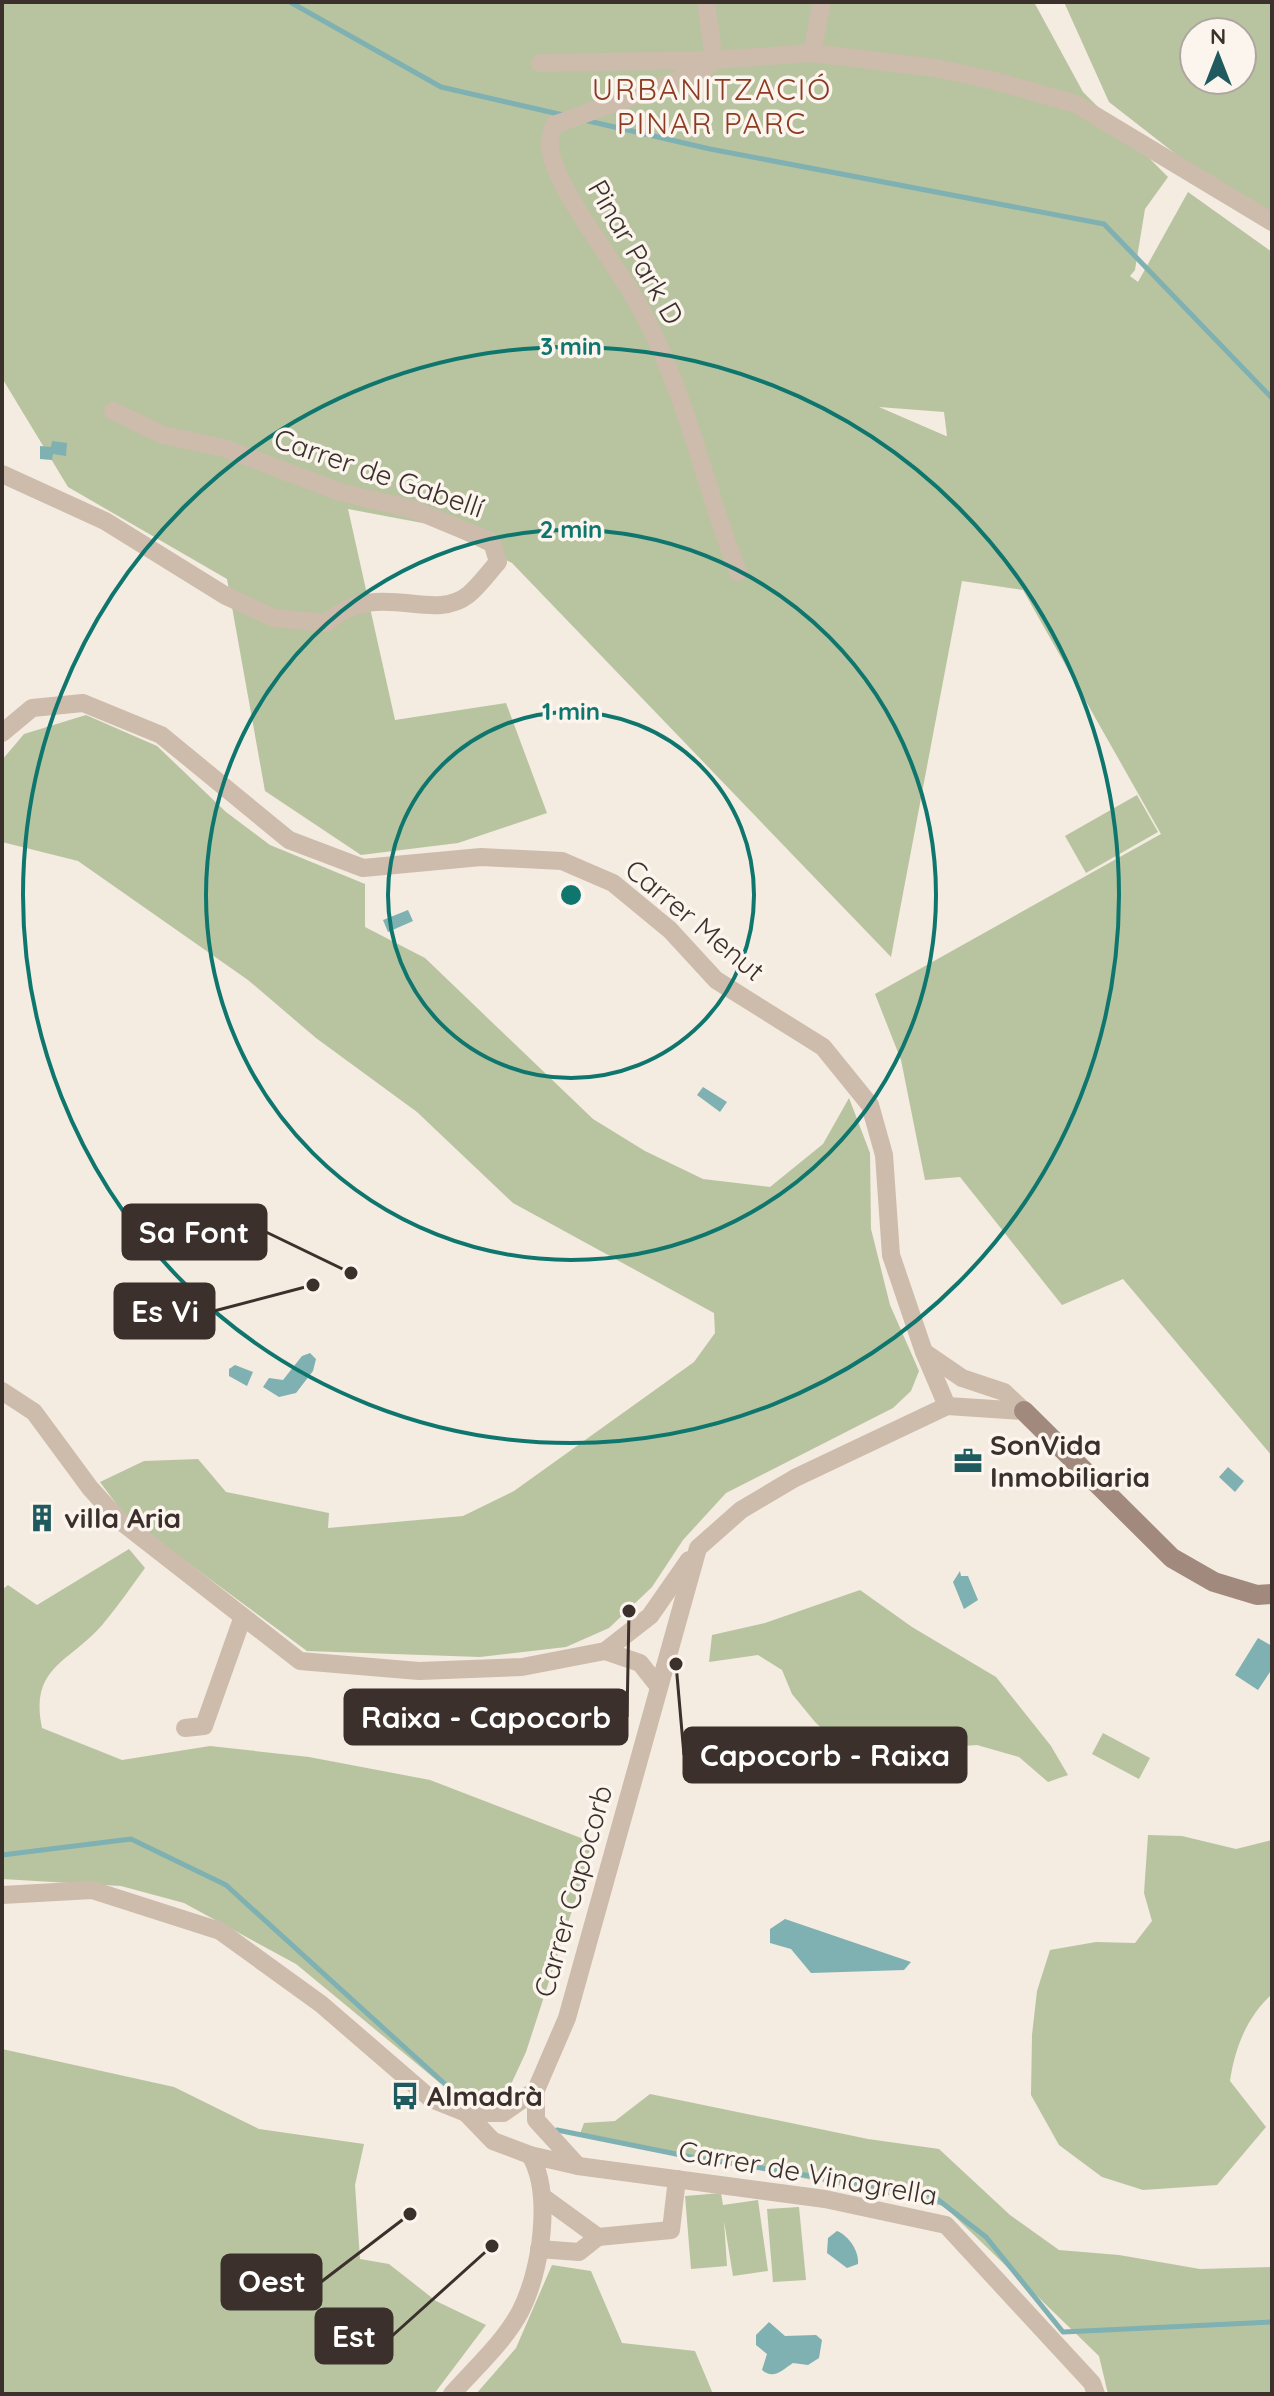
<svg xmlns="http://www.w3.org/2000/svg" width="1274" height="2396" font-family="Quicksand,sans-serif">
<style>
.green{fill:#b8c4a0;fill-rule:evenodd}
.water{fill:#7fb0b2}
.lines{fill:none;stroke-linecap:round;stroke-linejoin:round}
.stream{stroke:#7fb0b2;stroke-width:5}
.street{stroke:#cdbbac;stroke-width:18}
.secondary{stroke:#a18a7d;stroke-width:20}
.ring{fill:none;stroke:#0f766e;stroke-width:4}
.labels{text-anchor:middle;stroke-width:7;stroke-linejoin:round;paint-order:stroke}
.street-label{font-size:28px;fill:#3b302b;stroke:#fbf5ee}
.poi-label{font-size:28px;font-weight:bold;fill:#3b302b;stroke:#fbf5ee;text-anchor:start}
.neighbourhood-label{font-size:30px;letter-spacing:2px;fill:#8c3b22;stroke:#fbf5ee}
.centre{fill:#0f766e;stroke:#fbf5ee;stroke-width:4}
.ring-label{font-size:24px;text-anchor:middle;font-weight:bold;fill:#0f766e;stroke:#fbf5ee;stroke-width:7;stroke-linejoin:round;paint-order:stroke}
.leader{fill:none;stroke:#3b302b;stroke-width:3}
.callout-dot{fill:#3b302b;stroke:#fbf5ee;stroke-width:3}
.callout{fill:#3b302b;stroke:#3b302b;stroke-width:3}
.callout-label{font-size:30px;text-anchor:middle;font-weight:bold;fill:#fff}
</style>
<rect width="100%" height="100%" fill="#f4ebe1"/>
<!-- green -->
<g class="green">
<path d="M2,2H1034L1083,92L1168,177L1145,209L1135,270L1130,276L1138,282L1188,192L1272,252V1456L1123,1279L1062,1305L960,1177L925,1180L901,1060L875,994L1161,834L1023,590L962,581L891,957L512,563L433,525L348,509L395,720L506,703L547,813L458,843L361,855L265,791L227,579L68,487L2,378ZM879,407L944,412L947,436H946Z"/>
<path d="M1064,2H1272V229L1109,102ZM1194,32H1242V80H1194Z"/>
<path d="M86,715L157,746L226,812L270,845L365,884V927L425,958L593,1119L645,1151L703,1179L770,1187L823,1144L849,1098L870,1153L871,1229L890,1305L919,1371L911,1391L893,1408L726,1493L683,1540L652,1587L609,1628L566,1647L480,1657L307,1651L126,1517L100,1482L144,1461L198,1459L226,1492L329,1513L328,1528L463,1516L514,1491L694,1362L715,1333L714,1313L513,1203L417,1112L316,1038L248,980L78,861L2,842V760L24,734Z"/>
<path d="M1137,795L1158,832L1086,873L1065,836Z"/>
<path d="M129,1549L145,1568C131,1587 118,1606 103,1624C70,1663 29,1666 42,1728L122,1760L210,1746L309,1757L430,1780L594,1843L526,2052L506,2095L481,2102L440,2083L296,1964L184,1903L121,1886L2,1879V1590L8,1585L37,1605Z"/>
<path d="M860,1590L912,1627L996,1677L1051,1746L1068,1775L1048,1782L1019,1757L977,1745L923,1749L886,1740L854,1746L831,1737L815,1722L792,1694L782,1670L758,1655L709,1662L712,1635L765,1623Z"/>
<path d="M1103,1733L1150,1758L1139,1779L1092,1754Z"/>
<path d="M1148,1835L1182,1836L1236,1849L1272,1840V1994C1247,2017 1235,2047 1230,2081L1266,2127L1217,2185L1143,2190L1102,2177L1059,2145L1031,2095L1032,2035L1037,1991L1050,1950L1096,1942L1135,1943L1152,1921L1144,1893Z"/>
<path d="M2,2049L174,2087L259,2129L364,2144L355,2185L360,2259L389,2264L436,2301L486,2325L434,2394H2Z"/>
<path d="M650,2094L868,2139L939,2149L1010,2215L1059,2250L1119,2255L1200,2269L1272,2267V2394H1108L1099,2356L944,2206L580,2134L584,2123L615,2121Z"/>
<path d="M721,2193L723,2205L758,2200L768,2271L733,2276L724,2221L727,2266L691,2269L685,2196Z"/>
<path d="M799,2207L806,2280L773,2282L767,2209Z"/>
<path d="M552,2265L591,2271L622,2343L695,2351L713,2394H476L516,2348Z"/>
</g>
<!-- water -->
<g class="water">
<path d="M52,441L67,443L66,456L53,454L52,460L40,459V446L51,447Z"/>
<path d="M408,910L413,921L388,932L383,920Z"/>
<path d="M703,1087L727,1102L720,1112L697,1095Z"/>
<path d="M310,1353L316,1359L313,1371L296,1393L279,1397L263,1387L269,1378L283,1380L302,1356Z"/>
<path d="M235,1365L253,1372L247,1386L229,1376V1369Z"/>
<path d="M1228,1467L1244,1481L1235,1492L1219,1477Z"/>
<path d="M960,1571L961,1576H968L978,1600L964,1609L953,1582Z"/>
<path d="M1258,1638L1272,1646V1669L1258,1690L1235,1675Z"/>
<path d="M785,1919L911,1962L904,1970L811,1973L791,1949L770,1943V1929Z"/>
<path d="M837,2231C849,2236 859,2251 858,2264L847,2268L827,2253L828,2238Z"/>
<path d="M769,2322L785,2336L816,2335L822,2340L819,2358L808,2365L793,2363C782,2370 774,2380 762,2370L767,2354L756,2345V2335Z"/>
</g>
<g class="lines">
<!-- stream -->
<g class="stream">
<path d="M290,2L441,87L563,115"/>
<path d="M584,120L710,149L1104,224L1272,398"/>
<path d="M2,1855L131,1839L226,1885L457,2095L474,2105"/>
<path d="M557,2130L691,2157L932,2195L986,2237L1063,2332L1272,2322"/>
</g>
<!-- street -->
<g class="street">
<path d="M706,2L714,60L703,71L554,125C551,135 548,143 551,154C562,196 608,253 631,292C683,377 702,480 738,572"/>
<path d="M812,53L822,2"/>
<path d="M540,63L714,60L812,53L936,68L995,81L1076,104L1272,222"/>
<path d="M2,474L105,521L226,596L274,618L326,623C378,577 431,624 468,595C479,586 489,572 498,562L492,542L415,510L340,492L224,448L163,435L113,411"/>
<path d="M2,733L32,708L83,703L161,735L289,840L363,868L481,857L562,861L613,883L670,930L716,980L823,1047L870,1105L884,1155L891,1255L924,1352L947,1406"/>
<path d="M924,1352L962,1378L1004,1392L1024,1411"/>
<path d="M2,1391L34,1412L90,1488L119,1520L300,1661L419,1671L522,1667L605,1651L650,1616L689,1560"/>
<path d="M605,1651L640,1663L659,1687"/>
<path d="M185,1728L204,1726L242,1619"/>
<path d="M2,1895L92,1890L220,1931L321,2004L431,2099L466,2113H503L536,2090"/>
<path d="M466,2113L493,2141L530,2155L578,2166L825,2199L946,2225L1092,2383L1096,2394"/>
<path d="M578,2166L536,2120V2090L567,2018L698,1548L741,1510L795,1478L947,1406L1024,1411"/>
<path d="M543,2197L598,2237L671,2230L677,2179"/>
<path d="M539,2249L579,2252L598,2237"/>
<path d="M452,2394C475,2368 504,2342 520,2312C541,2272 553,2194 530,2155"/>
</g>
<!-- secondary -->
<path class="secondary" d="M1024,1411L1172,1558L1214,1582L1257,1595L1272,1594"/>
</g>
<!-- distance rings -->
<g class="ring">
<circle cx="571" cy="895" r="183"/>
<circle cx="571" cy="895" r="365"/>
<circle cx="571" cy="895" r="548"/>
</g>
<!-- icons -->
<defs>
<symbol id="office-bare" viewBox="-9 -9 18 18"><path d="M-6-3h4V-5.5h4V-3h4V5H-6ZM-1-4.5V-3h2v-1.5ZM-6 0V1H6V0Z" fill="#1f5a5e" stroke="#fbf5ee" stroke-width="2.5" paint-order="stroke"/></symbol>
<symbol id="building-bare" viewBox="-9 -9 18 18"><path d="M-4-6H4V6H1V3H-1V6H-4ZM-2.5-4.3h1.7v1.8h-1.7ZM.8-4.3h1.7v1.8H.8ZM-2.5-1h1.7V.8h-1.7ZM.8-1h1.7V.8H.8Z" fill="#1f5a5e" stroke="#fbf5ee" stroke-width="2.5" paint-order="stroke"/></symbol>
<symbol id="bus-bare" viewBox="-9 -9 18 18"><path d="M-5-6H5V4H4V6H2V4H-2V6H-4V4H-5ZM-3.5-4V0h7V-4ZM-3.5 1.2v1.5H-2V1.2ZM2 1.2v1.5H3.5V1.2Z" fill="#1f5a5e" stroke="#fbf5ee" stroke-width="2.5" paint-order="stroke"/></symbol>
</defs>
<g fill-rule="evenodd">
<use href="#office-bare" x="948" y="1441" width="40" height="40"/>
<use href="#building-bare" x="22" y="1498" width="40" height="40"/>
<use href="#bus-bare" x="385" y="2076" width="40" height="40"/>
</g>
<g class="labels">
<!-- street labels -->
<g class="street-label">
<text transform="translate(636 252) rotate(60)" y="10">Pinar Park D</text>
<text transform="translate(379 473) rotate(19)" y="10">Carrer de Gabellí</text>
<text transform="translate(695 920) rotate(40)" y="10">Carrer Menut</text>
<text transform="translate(573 1891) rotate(-74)" y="10">Carrer Capocorb</text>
<text transform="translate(808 2173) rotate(10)" y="10">Carrer de Vinagrella</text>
</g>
<!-- poi labels -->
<g class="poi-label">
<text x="990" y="1455">SonVida<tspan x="990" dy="32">Inmobiliaria</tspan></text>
<text x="64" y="1528">villa Aria</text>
<text x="427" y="2106">Almadrà</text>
</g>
<!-- neighbourhood labels -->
<g class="neighbourhood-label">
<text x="712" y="100">URBANITZACIÓ<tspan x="712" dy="34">PINAR PARC</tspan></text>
</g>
</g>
<circle cx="571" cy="895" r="12" class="centre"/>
<g class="ring-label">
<text x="571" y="355">3 min</text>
<text x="571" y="538">2 min</text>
<text x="571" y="720">1 min</text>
</g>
<!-- callouts -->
<path class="leader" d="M351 1273L266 1232M313 1285L214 1311M629 1611L627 1717M676 1664L684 1755M410 2214L321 2282M492 2246L392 2336"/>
<g class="callout-dot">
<circle cx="351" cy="1273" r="8"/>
<circle cx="313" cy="1285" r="8"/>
<circle cx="629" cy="1611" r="8"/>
<circle cx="676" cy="1664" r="8"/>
<circle cx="410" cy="2214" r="8"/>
<circle cx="492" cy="2246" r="8"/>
</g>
<g class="callout">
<rect x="123" y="1205" width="143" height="54" rx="8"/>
<rect x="115" y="1284" width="99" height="54" rx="8"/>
<rect x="345" y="1690" width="282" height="54" rx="8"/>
<rect x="684" y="1728" width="282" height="54" rx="8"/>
<rect x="222" y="2255" width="99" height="54" rx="8"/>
<rect x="316" y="2309" width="76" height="54" rx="8"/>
</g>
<g class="callout-label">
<text x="194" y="1243">Sa Font</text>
<text x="165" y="1322">Es Vi</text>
<text x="486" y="1728">Raixa - Capocorb</text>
<text x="825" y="1766">Capocorb - Raixa</text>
<text x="272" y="2292">Oest</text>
<text x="354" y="2347">Est</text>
</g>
<!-- border -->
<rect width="1274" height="2396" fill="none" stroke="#3b302b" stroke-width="8"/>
<!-- north arrow -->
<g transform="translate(1218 56)"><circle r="38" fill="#fbf5ee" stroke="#aea6a0" stroke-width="2"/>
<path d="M0-6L14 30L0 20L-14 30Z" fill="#1f5a5e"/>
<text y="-12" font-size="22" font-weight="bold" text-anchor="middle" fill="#3b302b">N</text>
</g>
</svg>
